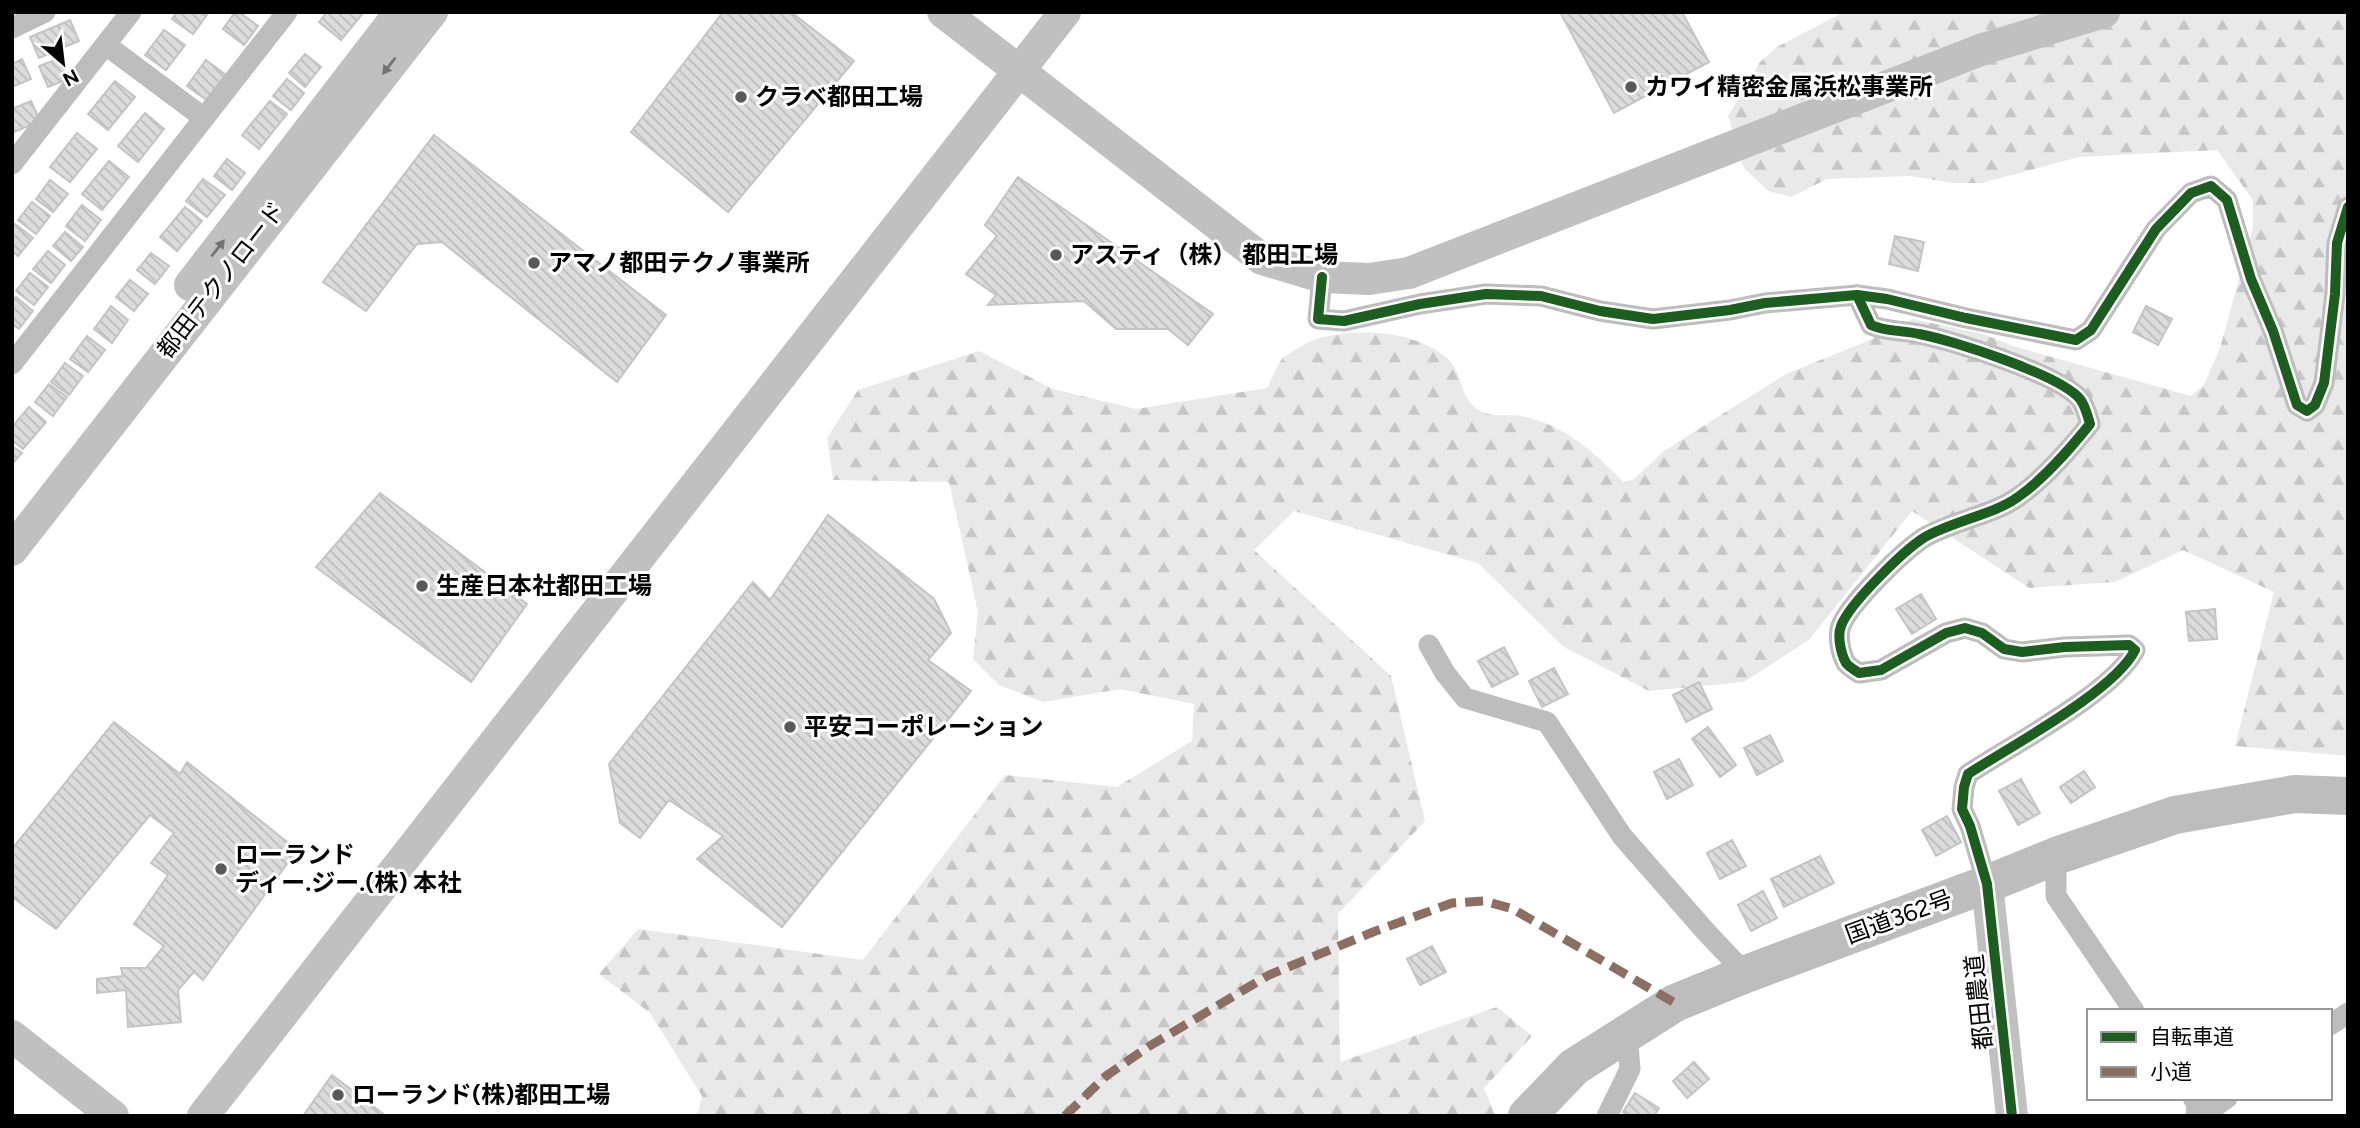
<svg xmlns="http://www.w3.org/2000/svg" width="2360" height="1128" font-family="Figtree,'Noto Sans JP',sans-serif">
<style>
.forest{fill:url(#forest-firs)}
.building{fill:url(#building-back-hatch);stroke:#c4c4c4;stroke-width:2}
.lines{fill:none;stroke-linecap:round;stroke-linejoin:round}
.street{stroke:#bdbdbd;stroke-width:21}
.secondary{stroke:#c0c0c0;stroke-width:32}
.highway{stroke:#bdbdbd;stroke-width:38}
.quiet{stroke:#8d6e63;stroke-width:9;stroke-dasharray:18 9;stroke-linecap:butt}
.cycleway-casing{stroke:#fff;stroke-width:15}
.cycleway{stroke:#1b5e20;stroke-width:10}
.oneway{fill:#737373}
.poi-dot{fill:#595959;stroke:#fff;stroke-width:2.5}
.labels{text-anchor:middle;stroke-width:6;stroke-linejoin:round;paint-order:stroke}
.poi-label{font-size:24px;font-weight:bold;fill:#000;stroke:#fff;text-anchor:start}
.street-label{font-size:24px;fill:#000;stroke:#fff}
</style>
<defs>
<pattern id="forest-firs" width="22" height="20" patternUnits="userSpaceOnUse" patternTransform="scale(1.75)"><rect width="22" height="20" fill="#e9e9e9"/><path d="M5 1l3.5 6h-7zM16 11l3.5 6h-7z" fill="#c6c6c6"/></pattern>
<pattern id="building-back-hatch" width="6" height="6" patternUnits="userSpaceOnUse" patternTransform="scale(1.75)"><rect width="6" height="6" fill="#dcdcdc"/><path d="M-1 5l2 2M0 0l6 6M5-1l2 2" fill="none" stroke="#bbb"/></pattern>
</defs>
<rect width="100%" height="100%" fill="#fff"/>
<!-- forest -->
<path class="forest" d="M1844,12H2348V756L2235,746L2274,592L2183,550L2115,582L2029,588L1912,511L1809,640L1744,682L1649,691L1564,647L1478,563L1294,511L1254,550L1391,676L1425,821L1338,914L1340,1062L1497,1007L1532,1036L1484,1088L1495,1116H697L702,1096L650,1013L599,974L638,929L863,960L1005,775L1117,787L1192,741L1194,704L1120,689L1043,702L999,685L973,659L978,612L949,482L833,480L827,438L858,390L979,351L1053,389L1136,409L1267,388C1272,379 1276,367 1282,359C1285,356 1291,353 1295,350C1301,347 1307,342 1314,340C1352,327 1415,330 1447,358C1465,374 1458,404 1485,413C1496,417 1510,414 1522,416C1563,424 1596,453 1623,482L1634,479L1664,451L1786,374L1865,342L1913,319L1983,334L2016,347L2191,396L2204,385L2220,348L2253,228V200L2217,150L2079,157L1982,183H1952L1911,176L1827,179L1791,197L1768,191L1744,168L1728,116L1760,62L1777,47Z"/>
<!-- building -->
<g class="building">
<path d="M177,12H209L193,34L172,19Z"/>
<path d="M235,12H239L258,26L244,45L223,29Z"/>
<path d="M327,12H364L341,40L319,22Z"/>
<path d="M723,12H791L854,61L728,212L631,132Z"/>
<path d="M1560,12H1682L1709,62L1614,113Z"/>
<path d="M70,20L79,41L39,58L30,37Z"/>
<path d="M164,30L185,45L166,70L145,55Z"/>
<path d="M305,54L321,67L305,87L289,73Z"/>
<path d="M63,57L71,78L48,87L39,66Z"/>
<path d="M22,59L31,79L12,87V64Z"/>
<path d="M206,60L226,75L208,101L187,86Z"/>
<path d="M287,79L304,93L291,110L273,96Z"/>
<path d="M115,81L135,97L108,130L88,114Z"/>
<path d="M31,101L40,121L12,133V109Z"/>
<path d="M270,101L287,114L259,149L242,135Z"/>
<path d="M145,113L164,129L138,162L118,146Z"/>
<path d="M77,133L97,149L70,182L50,167Z"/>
<path d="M434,135L666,315L617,382L442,242L417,244L366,311L323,282Z"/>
<path d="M227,159L245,173L232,190L214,176Z"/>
<path d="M109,161L129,177L102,210L82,194Z"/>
<path d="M1018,177L1213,314L1188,345L1168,329H1116L1084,301L988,305L996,295L966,274L997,236L985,225Z"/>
<path d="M203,179L225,195L207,217L186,201Z"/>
<path d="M50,180L68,194L53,212L36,199Z"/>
<path d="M32,202L50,216L36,234L18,220Z"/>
<path d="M82,205L101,220L85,241L66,226Z"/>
<path d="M185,207L202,221L177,251L160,237Z"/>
<path d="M15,224L33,238L18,256L12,251V227Z"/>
<path d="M65,232L83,247L71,261L53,246Z"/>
<path d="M1895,236L1924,242L1918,271L1889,264Z"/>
<path d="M48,251L65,265L51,283L33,269Z"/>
<path d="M151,253L169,266L155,284L137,270Z"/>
<path d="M30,273L48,287L34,305L16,291Z"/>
<path d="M130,280L148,294L134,311L116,297Z"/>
<path d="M16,297L33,311L19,329L12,324V301Z"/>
<path d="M111,306L128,320L112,343L94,329Z"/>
<path d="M2146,306L2172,319L2158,345L2133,332Z"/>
<path d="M87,336L105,350L88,372L70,359Z"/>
<path d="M65,363L83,376L69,395L51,382Z"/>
<path d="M49,384L67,397L53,416L35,402Z"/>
<path d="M29,407L46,422L23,449L12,440V427Z"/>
<path d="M12,446L22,453L12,464Z"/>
<path d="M380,493L527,604L471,682L316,567Z"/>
<path d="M828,515L934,599L951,633L928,660L971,691L782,927L697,859L723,836L669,800L640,838L620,823L609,764L753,582L770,600Z"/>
<path d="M1921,594L1936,619L1912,634L1896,609Z"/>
<path d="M2215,609L2217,639L2189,641L2186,612Z"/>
<path d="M1504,647L1518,674L1492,687L1478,661Z"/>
<path d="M1554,668L1568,694L1542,707L1529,681Z"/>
<path d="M1699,682L1712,709L1686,722L1673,695Z"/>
<path d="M114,722L180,774L187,762L297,850L203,980L194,972L178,990L181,1022L128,1027L126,990L97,993V979L123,976L121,968H146L164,946L134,924L168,875L151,863L174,833L150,815L56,929L12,897V849Z"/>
<path d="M1708,727L1736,765L1720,777L1692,739Z"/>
<path d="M1770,735L1783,761L1757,775L1744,748Z"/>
<path d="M1679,759L1693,785L1667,799L1654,772Z"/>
<path d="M2084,771L2095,787L2071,803L2060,787Z"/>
<path d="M2021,779L2040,813L2018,825L1999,791Z"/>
<path d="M1947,816L1961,842L1936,856L1922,830Z"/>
<path d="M1732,840L1746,866L1720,879L1707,853Z"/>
<path d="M1820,856L1834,883L1784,907L1771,879Z"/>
<path d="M1763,891L1777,918L1751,931L1738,905Z"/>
<path d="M1432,946L1446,972L1420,985L1407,959Z"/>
<path d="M1694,1062L1709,1079L1687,1098L1673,1081Z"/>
<path d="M332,1075L386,1116H303Z"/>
<path d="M1635,1093L1659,1108L1654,1116H1629L1623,1112Z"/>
</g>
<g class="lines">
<!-- street -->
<g class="street">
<path d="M12,28L45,12"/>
<path d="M106,45L204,118"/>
<path d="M12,164L131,12"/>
<path d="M1322,277L1318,319L1344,321L1420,304L1486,294L1541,296L1600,311L1653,319L1730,310L1765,303L1857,295L1887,299L1966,318L2076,340L2091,330L2156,229L2191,193L2211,186L2227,200L2251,279L2273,331L2297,405L2307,411L2315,405L2324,383L2335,294L2337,243L2348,207"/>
<path d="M1857,295L1871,325C1887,332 1902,330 1919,334C1952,340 2060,375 2080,399C2085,405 2088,417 2090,424C2069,450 2045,478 2018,497C1995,514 1953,521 1925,537C1904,550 1849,604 1841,626C1837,636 1841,654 1846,663C1849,667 1855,670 1859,673L1881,670L1946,633L1965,628L1982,633L2004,649L2022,652L2065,647L2129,645L2135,650C2115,691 2009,747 1968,774L1964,787L1962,809L1970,826L1987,884"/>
<path d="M12,364L287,12"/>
<path d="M1429,645L1445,673L1465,698L1547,722L1622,836L1707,933L1746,974"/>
<path d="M2056,856V896L2134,1011"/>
<path d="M2330,1025L2348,1013"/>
<path d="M2193,1098L2197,1104L2196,1116"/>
<path d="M1607,1116L1630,1069L1627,1033"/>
<path d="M2202,1116L2227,1098"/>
</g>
<!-- secondary -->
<g class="secondary">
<path d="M943,12L1262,259L1322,277L1369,279L1409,273L1983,49L2104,12"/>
<path d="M190,285L400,12"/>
<path d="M12,550L432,12"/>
<path d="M1987,884L2012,1116"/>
<path d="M12,1036L113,1116"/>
<path d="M203,1116L1065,12"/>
</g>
<!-- highway -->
<path class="highway" d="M1527,1116L1574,1067L1675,1003L1746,974L1987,884L2056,856L2175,815L2295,794L2348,796"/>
<!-- quiet -->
<path class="quiet" d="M1065,1116L1106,1076L1148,1047L1269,975L1373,932L1452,903L1484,901L1513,909L1675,1003"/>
<defs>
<g id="cycleway">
<path d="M1322,277L1318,319L1344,321L1420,304L1486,294L1541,296L1600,311L1653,319L1730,310L1765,303L1857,295L1887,299L1966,318L2076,340L2091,330L2156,229L2191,193L2211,186L2227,200L2251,279L2273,331L2297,405L2307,411L2315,405L2324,383L2335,294L2337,243L2348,207"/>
<path d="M1857,295L1871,325C1887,332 1902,330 1919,334C1952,340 2060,375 2080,399C2085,405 2088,417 2090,424C2069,450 2045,478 2018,497C1995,514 1953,521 1925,537C1904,550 1849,604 1841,626C1837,636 1841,654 1846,663C1849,667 1855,670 1859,673L1881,670L1946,633L1965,628L1982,633L2004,649L2022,652L2065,647L2129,645L2135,650C2115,691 2009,747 1968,774L1964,787L1962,809L1970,826L1987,884L2012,1116"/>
</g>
</defs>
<!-- cycleway casing -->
<use href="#cycleway" class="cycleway-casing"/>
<!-- cycleway -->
<use href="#cycleway" class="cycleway"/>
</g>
<!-- one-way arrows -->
<defs><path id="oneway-solid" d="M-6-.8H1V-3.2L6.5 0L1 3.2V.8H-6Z" transform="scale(1.75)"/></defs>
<g class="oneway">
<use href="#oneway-solid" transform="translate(389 66) rotate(128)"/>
<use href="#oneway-solid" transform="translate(218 248) rotate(-52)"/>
</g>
<!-- markers -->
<g class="poi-dot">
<circle cx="1631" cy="87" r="7"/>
<circle cx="741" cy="97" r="7"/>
<circle cx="1056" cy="255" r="7"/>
<circle cx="534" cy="263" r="7"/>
<circle cx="422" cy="586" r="7"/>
<circle cx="790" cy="727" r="7"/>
<circle cx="221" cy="869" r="7"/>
<circle cx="338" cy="1095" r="7"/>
</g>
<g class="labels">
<!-- poi labels -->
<g class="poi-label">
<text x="1645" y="95">カワイ精密金属浜松事業所</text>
<text x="755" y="105">クラベ都田工場</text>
<text x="1070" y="263">アスティ（株） 都田工場</text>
<text x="548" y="271">アマノ都田テクノ事業所</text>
<text x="436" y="594">生産日本社都田工場</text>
<text x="804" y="735">平安コーポレーション</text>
<text x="235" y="863">ローランド<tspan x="235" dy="28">ディー.ジー.(株) 本社</tspan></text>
<text x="352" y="1103">ローランド(株)都田工場</text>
</g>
<!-- street labels -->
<g class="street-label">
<text transform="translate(221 280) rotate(-52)" y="8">都田テクノロード</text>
<text transform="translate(1899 917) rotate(-20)" y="8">国道362号</text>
<text transform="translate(1979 1002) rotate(-96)" y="8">都田農道</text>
</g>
</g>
<!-- border -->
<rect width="2360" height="1128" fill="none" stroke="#000000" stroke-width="28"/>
<!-- legend -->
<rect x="2087" y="1009" width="245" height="91" fill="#ffffff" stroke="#999999" stroke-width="2"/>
<rect x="2101" y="1032" width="35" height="10" fill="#1b5e20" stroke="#999999" stroke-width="2"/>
<text x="2150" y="1044" font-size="21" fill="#000000">自転車道</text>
<rect x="2101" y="1067" width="35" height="10" fill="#8d6e63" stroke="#999999" stroke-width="2"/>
<text x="2150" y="1079" font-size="21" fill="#000000">小道</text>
<!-- north arrow -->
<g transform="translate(63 63) rotate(152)" stroke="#ffffff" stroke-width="5" paint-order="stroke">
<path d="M0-5L12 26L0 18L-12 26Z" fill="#000000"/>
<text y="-10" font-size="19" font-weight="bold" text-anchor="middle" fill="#000000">N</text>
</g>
</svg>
